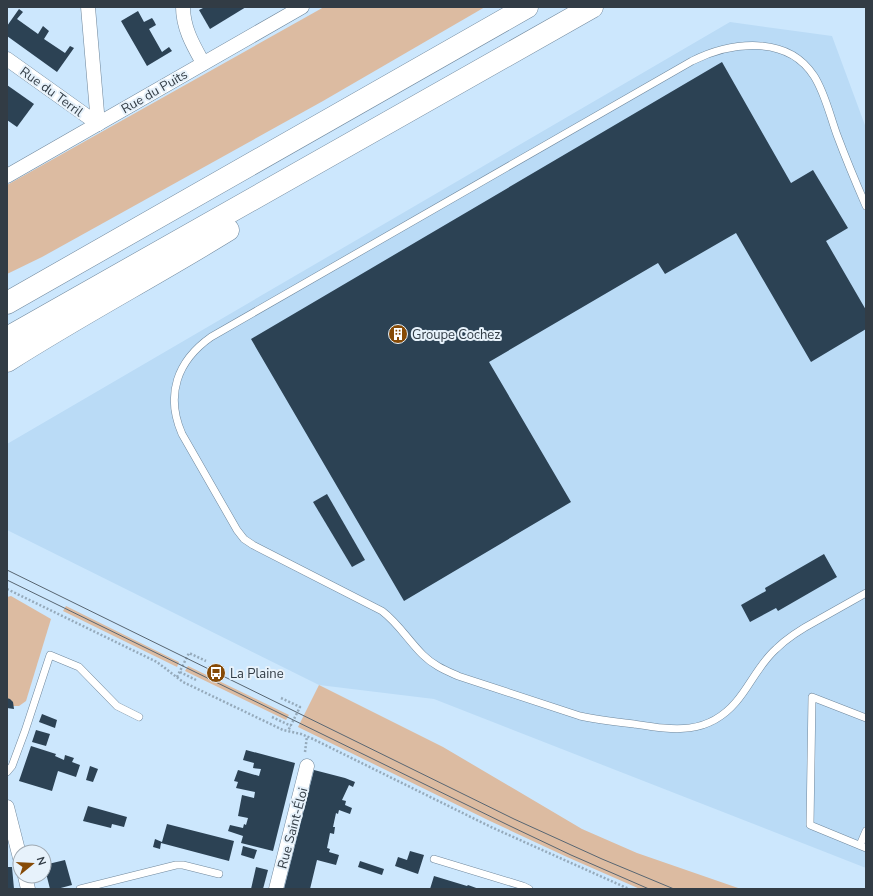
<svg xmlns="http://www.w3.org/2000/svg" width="873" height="896" font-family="'Nunito Sans',sans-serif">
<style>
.built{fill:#badbf6}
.green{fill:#dcbba1}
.building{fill:#2c4254}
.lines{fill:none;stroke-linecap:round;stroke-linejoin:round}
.service-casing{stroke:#6f879c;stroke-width:8}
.minor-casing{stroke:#6f879c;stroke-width:15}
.motorway-casing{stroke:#6f879c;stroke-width:23}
.path{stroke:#95aabb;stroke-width:2.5;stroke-dasharray:2 2;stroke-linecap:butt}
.service{stroke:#fff;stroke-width:7}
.minor{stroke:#fff;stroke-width:14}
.motorway{stroke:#fff;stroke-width:22}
.tram{stroke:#586672;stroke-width:1}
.labels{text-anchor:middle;stroke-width:4;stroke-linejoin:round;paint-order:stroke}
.street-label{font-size:13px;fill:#323c45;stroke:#e7f2fb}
.poi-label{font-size:13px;fill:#323c45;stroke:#e7f2fb;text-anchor:start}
</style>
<rect width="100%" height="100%" fill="#cce7fd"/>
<!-- built -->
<path class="built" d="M730,22L832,36L866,128V868L434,699L319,685L7,530V444Z"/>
<!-- green -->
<g class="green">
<path d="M324,7H485L323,101L42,257L7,274V185Z"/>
<path d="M11,596L51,619L26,701L19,706H7V597Z"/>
<path d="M66,606L179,662L177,667L63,611Z"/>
<path d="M188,666L289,715L286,720L185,671Z"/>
<path d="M319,685L443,747L582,829L637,853L741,889H640L567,857L490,821L298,727Z"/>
</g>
<!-- building -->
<g class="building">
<path d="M205,7H246L210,29L199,10Z"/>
<path d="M19,9L23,12L17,19L38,34L43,26L49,31L44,39L65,53L70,46L74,48L57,72L7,36V26Z"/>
<path d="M138,11L144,22L152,18L154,21L156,25L149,29L162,52L169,47L172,51L147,66L121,21Z"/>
<path d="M722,62L791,183L813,170L848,228L826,241L866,310V329L811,362L736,233L665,274L658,263L489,362L571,502L404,601L251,339Z"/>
<path d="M7,85L34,104L17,127L7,120Z"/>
<path d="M327,494L365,560L352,567L313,502Z"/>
<path d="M824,554L837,577L778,611L776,608L750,622L741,605L766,591L765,588Z"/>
<path d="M7,698L10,699L13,702L14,709L7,708Z"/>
<path d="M42,714L57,720L55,728L39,722Z"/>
<path d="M36,730L50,734L46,746L32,742Z"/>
<path d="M31,746L56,754L55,756L64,760L65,755L74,758L72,762L80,765L76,777L58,771L52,791L19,781Z"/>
<path d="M246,750L295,763L273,851L241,843L243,836L228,831L230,825L243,828L244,824L246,825L248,818L238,816L242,795L254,798L255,792L236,788L238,782L234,781L238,770L259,776L261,769L253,768L254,763L243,760Z"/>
<path d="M90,766L98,769L93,782L86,780Z"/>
<path d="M314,770L345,778L355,782L353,787L349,785L342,800L346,801L345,805L352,808L350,814L339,810L338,814L336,813L333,827H335L334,834L330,833L327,848L330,849L329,852L339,855L336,865L317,860L310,889H284Z"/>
<path d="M88,806L127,817L124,827L112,824L111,828L83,821Z"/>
<path d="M167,824L234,841L229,861L161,843L160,849L153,847L155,839L162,842Z"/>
<path d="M243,846L257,850L254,859L241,855Z"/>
<path d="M410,851L424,855L418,874L395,866L398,857L407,860Z"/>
<path d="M65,860L72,885L57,889H50L44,865Z"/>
<path d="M360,861L384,869L382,875L358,867Z"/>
<path d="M7,867H12L14,889H7Z"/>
<path d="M256,867L268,870L263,889H251Z"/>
<path d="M434,876L467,886L468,885L479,889H430Z"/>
</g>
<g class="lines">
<defs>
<g id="service">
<path d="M866,206C856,183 846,159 837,135C830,116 825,93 814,76C787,34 730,42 692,61L211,337C177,361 165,395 182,434L237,530L244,539L253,545L382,611C398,623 408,640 423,655C433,665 445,670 458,676L580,716C598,720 616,722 634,724C673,730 707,736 736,702C750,686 759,664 776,649C788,637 803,628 818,620C834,611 850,602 866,593"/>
<path d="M866,718L812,697L810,825L866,848"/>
<path d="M7,772L12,766L25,731L50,655L79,667L117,706L139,717"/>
<path d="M860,845L866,831"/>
<path d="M434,859L523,886L529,889"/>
<path d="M80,889L176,865H183L219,874"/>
</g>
<g id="minor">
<path d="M88,7L98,124"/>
<path d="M183,7C183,28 193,45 203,63"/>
<path d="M7,59L98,124"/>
<path d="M7,176L302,7"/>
<path d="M7,807L20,858"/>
<path d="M25,876L28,889"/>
<path d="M276,889L307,766"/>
</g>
<g id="motorway">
<path d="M7,303L527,7"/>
<path d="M7,338L592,7"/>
<path d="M7,361C79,315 155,275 228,230"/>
</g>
</defs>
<!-- service casing -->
<use href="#service" class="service-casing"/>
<!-- minor casing -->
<use href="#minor" class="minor-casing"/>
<!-- motorway casing -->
<use href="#motorway" class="motorway-casing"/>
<!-- path -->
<g class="path">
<path d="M7,589L157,662L183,682L283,730L301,734L313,739L491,827L629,889"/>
<path d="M180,672L196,680"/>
<path d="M177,677L189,653L206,661"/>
<path d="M281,698L300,707L288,731"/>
<path d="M272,717L291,726"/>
<path d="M305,752L307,736"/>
</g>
<!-- service -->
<use href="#service" class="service"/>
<!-- minor -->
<use href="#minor" class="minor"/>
<!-- motorway -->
<use href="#motorway" class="motorway"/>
<!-- tram -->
<g class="tram">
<path d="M7,570L514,819L602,859L674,889"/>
<path d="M7,580L510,826L571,855L649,889"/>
</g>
</g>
<!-- icons -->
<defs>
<symbol id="building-disc" viewBox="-11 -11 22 22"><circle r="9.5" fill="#864a06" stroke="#e7f2fb"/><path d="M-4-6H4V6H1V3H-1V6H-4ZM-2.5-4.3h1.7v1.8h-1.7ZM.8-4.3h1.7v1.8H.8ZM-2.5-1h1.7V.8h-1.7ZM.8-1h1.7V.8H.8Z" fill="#fff"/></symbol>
<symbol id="bus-disc" viewBox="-11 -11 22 22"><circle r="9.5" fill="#864a06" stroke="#e7f2fb"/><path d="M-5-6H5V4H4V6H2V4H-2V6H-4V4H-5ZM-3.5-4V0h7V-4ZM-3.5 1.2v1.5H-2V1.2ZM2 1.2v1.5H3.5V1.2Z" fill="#fff"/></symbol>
</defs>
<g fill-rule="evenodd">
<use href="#building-disc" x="387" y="323" width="22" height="22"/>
<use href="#bus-disc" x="205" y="662" width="22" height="22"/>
</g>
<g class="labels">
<!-- street labels -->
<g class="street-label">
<text transform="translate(52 91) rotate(36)" y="5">Rue du Terril</text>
<text transform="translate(154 91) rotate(-30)" y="5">Rue du Puits</text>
<text transform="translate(292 828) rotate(-75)" y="5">Rue Saint-Éloi</text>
</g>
<!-- poi labels -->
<g class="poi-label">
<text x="412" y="339">Groupe Cochez</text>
<text x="230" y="678">La Plaine</text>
</g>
</g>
<!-- border -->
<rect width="873" height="896" fill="none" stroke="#323c45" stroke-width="16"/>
<!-- north arrow -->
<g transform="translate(32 864) rotate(72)"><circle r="19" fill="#e7f2fb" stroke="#9fa9b2"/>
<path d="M0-3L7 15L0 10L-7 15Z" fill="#864a06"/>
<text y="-6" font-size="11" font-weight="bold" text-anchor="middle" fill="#323c45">N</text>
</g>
</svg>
